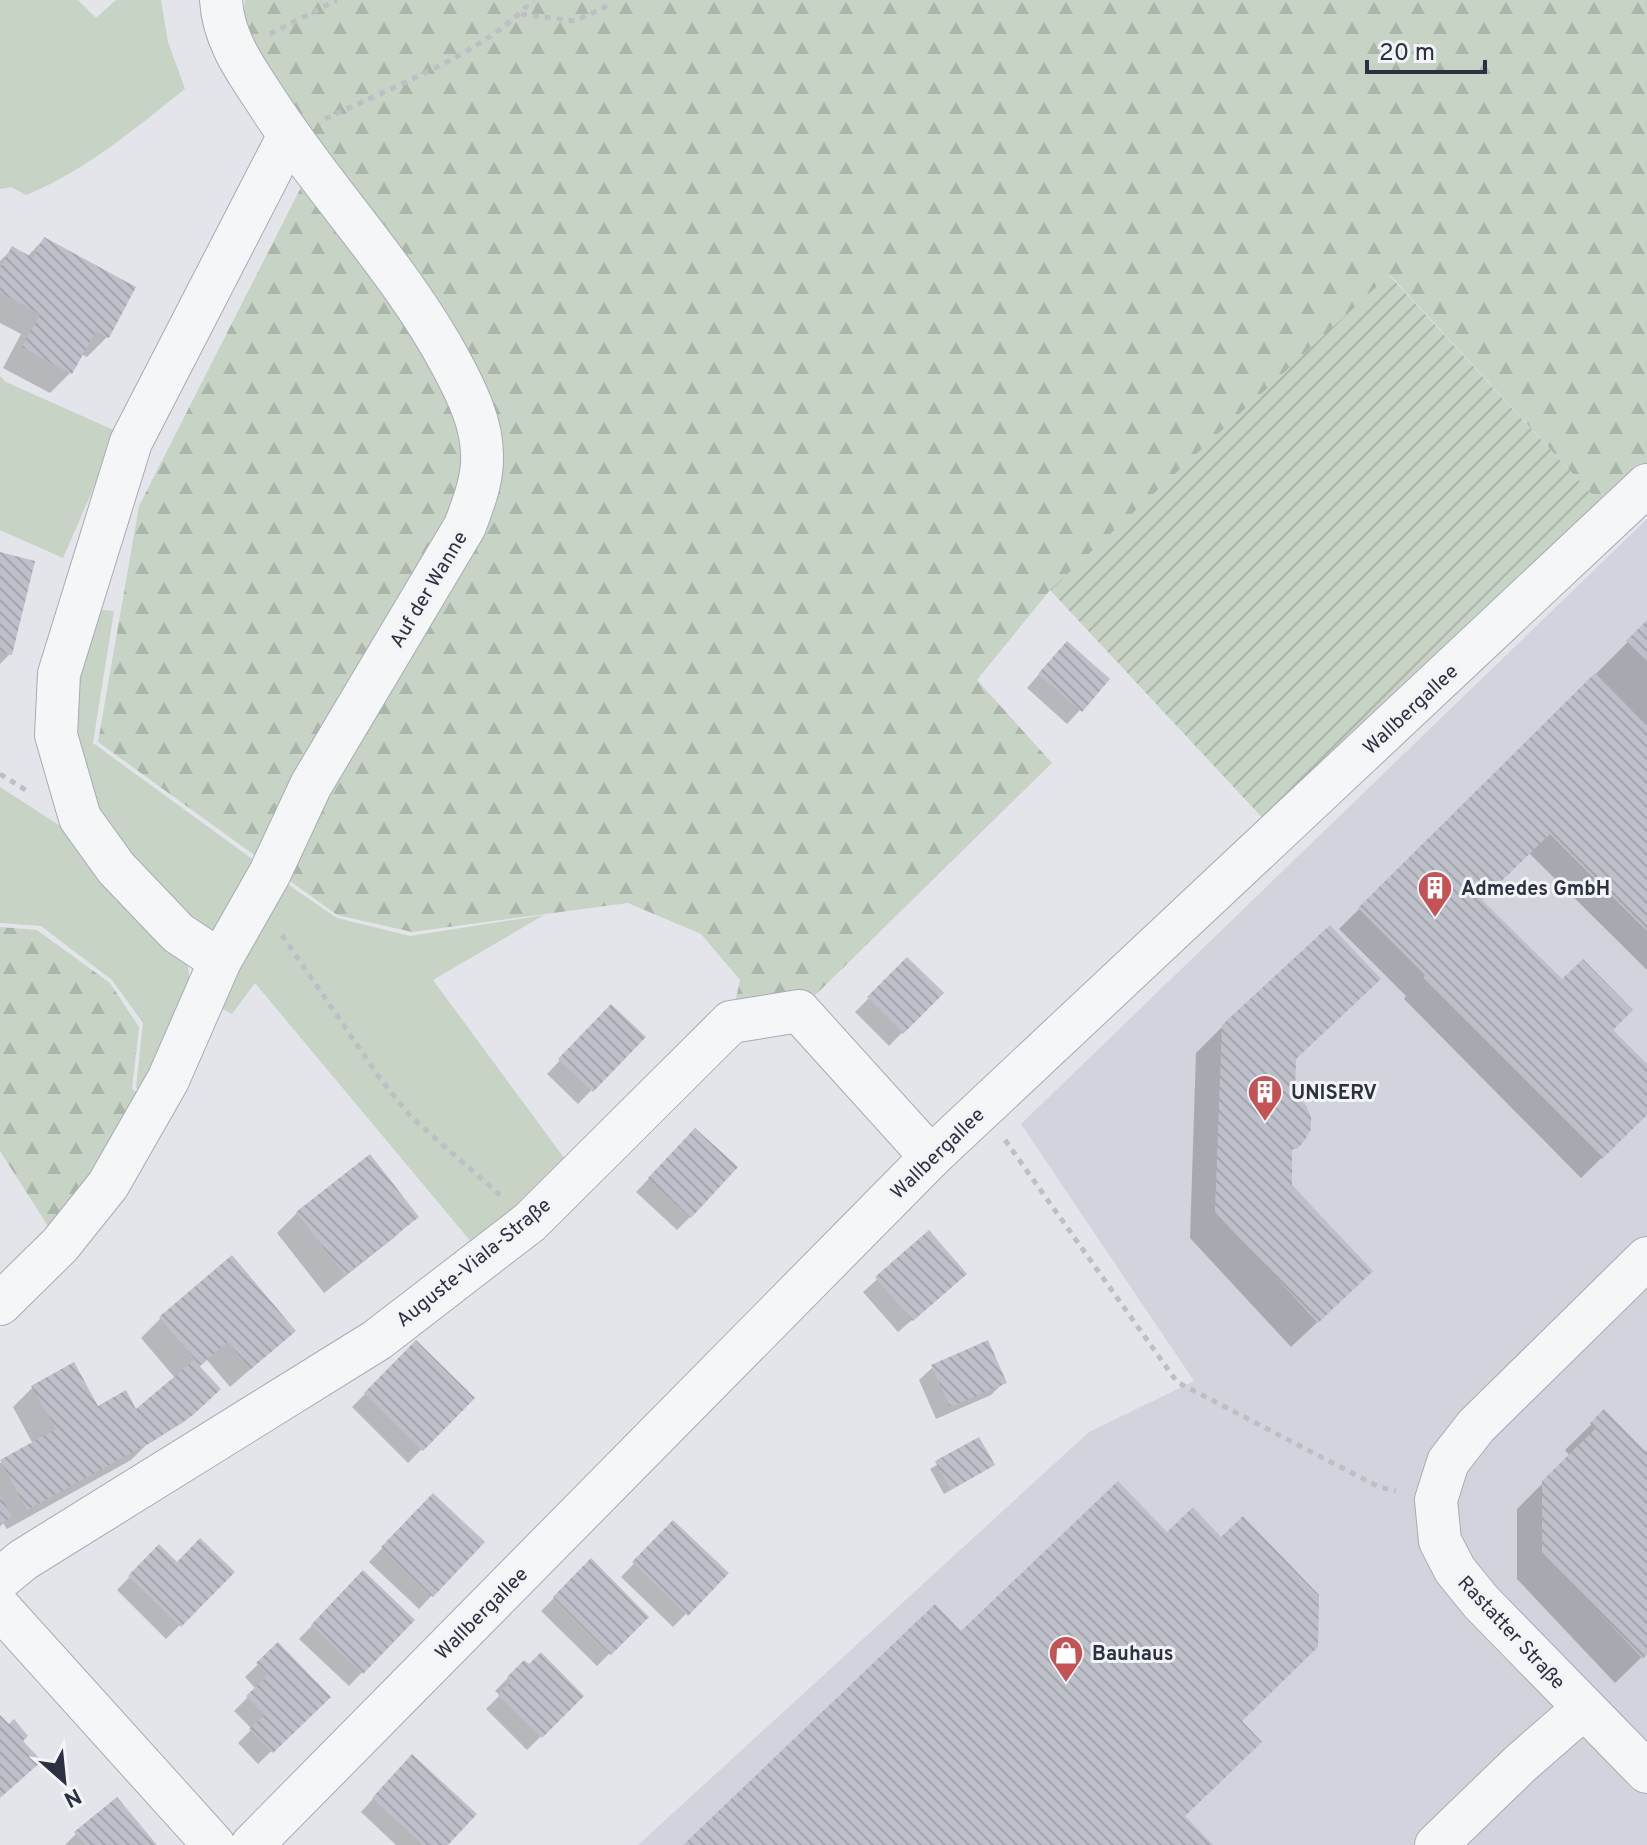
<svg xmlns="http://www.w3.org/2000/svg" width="1647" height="1845" font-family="Overpass,sans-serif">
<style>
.built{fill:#d1d4dc}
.grass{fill:#c7d3c5}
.forest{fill:url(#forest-firs)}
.garden{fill:url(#garden-furrows)}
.shadow{fill:#0003}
.building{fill:url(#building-back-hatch)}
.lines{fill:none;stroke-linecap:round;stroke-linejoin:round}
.minor-casing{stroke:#a8abb4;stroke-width:44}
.path{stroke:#bdbfc5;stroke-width:5;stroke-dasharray:6 6;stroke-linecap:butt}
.minor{stroke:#f5f6f8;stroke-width:42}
.labels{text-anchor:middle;stroke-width:6;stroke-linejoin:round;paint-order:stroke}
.street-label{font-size:20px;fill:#2c3141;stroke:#f2f4f7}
.poi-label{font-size:20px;font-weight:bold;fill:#2c3141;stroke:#f2f4f7;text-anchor:start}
</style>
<defs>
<pattern id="forest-firs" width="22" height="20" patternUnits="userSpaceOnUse" patternTransform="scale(2)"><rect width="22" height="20" fill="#c7d3c5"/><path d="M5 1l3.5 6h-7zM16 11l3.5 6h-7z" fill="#abb6aa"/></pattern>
<pattern id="garden-furrows" width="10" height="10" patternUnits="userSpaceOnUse" patternTransform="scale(2)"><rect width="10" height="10" fill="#c7d3c5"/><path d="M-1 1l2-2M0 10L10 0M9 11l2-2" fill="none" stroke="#abb6aa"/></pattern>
<pattern id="building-back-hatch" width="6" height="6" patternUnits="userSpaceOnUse" patternTransform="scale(2)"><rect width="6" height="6" fill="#bdc0c9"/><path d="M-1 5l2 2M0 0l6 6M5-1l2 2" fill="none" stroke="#a3a5ae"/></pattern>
</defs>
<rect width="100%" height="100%" fill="#e3e5ea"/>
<!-- built -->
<path class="built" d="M1647,519V1845H638L1089,1432L1194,1381L1021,1124Z"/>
<!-- grass -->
<g class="grass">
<path d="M0,0H78L96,18L116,0H161L168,42L185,89C134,129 87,170 26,195L11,187L0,189Z"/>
<path d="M0,376L6,382L118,432L63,558L0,530Z"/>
<path d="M91,609L114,611L93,743L262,866L225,925L199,937L110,846L68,725Z"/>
<path d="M0,787L68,831L187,961L191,989L150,1093L136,1088L143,1023L112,980L41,926L0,923Z"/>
<path d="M283,881L337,918L410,936L544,915L433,980L570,1166L477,1249L255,983L232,1014L216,1005Z"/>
</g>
<!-- forest -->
<g class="forest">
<path d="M245,0H1647V467L1605,509L1390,275L1050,590L977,680L1052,763L799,1011L731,1022L740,980L701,934L628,903L412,932L337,915L98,742L139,506L322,146L252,47L244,12Z"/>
<path d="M0,927L37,930L110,983L139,1027L132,1089L147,1098L53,1234L0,1151Z"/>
</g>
<!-- garden -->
<path class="garden" d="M1389,275L1605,509L1270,826L1050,590Z"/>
<!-- shadow -->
<g class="shadow">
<path d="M44,239L107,337L87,357L81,354L70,373L50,393L3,368L21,334L0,323V261L12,249L27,257Z"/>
<path d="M0,554L10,654L0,664Z"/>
<path d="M1647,623V970L1529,853L1480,901L1647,1067V1113L1581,1178L1404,999L1406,996L1339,929Z"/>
<path d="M1054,657L1108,680L1067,724L1027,688Z"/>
<path d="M907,960L941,993L889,1046L855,1012Z"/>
<path d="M611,1007L643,1037L578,1104L547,1074Z"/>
<path d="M1223,1026L1294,1060L1293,1096L1304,1139L1290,1152V1185L1344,1297L1291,1347L1190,1238L1196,1053Z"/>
<path d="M682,1144L690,1217L677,1230L636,1192Z"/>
<path d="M297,1213L416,1216L396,1236L324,1293L277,1233Z"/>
<path d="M929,1233L951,1287L898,1332L863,1292Z"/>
<path d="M161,1318L294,1331L230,1387L207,1360L198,1368L218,1389L185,1421L145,1446L131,1460L7,1529L3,1523L0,1527V1463L33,1444L13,1407L33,1387L97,1409L135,1412L175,1378L141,1338Z"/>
<path d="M416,1343L472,1398L408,1463L352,1407Z"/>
<path d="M933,1367L1004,1382L991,1395L936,1419L919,1380Z"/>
<path d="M1604,1412L1645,1454L1647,1452V1652L1615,1683L1517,1579V1509L1570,1456L1565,1450Z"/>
<path d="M978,1440L992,1465L944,1494L930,1469Z"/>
<path d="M433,1495L482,1542L419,1609L369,1562Z"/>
<path d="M673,1523L726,1573L673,1627L621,1577Z"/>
<path d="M159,1547L177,1565L232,1572L166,1639L117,1590Z"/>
<path d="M591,1561L646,1617L597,1666L541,1611Z"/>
<path d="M363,1573L412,1620L349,1686L299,1639Z"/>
<path d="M278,1645L328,1697L258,1764L238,1743L252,1729L234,1711L256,1689L245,1677Z"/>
<path d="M508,1678L582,1696L527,1750L486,1709L500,1695L495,1691Z"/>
<path d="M399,1770L446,1845H396L361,1812Z"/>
<path d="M76,1834L153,1845H65Z"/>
</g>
<!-- building -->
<g class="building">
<path d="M44,237L136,287L109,338L96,331L72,374L22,347L40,314L0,292V268L12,246L33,258Z"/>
<path d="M0,552L35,561L12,655L0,652Z"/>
<path d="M1647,620V661L1626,641Z"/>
<path d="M1067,641L1110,679L1082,712L1038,674Z"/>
<path d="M1595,673L1647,726V931L1550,834L1482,900L1562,979L1583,959L1633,1010L1613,1030L1647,1064V1115L1602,1159L1423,978L1425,975L1358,908Z"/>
<path d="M1330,925L1381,979L1296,1059L1295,1096L1306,1105L1311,1117V1129L1305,1140L1297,1149H1292V1185L1373,1271L1318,1323L1215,1212L1222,1025Z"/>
<path d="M907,957L944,993L903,1034L867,997Z"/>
<path d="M611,1004L646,1037L593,1092L558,1059Z"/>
<path d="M695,1128L738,1167L691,1218L648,1178Z"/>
<path d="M370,1154L419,1217L345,1275L296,1212Z"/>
<path d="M929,1230L967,1274L913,1321L875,1277Z"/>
<path d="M232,1255L296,1331L251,1369L228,1342L200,1365L159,1317Z"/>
<path d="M416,1340L475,1398L423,1451L364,1393Z"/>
<path d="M988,1340L1007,1383L950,1407L931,1365Z"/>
<path d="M194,1360L221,1389L193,1415L153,1441L27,1510L0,1460L56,1429L31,1386L74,1362L98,1406L126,1390L136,1409Z"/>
<path d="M1604,1409L1645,1451L1647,1449V1654L1643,1659L1542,1552V1481L1595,1429L1590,1423Z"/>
<path d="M979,1437L995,1465L951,1490L935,1461Z"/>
<path d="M1118,1481L1167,1532L1193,1507L1221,1537L1243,1516L1319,1595L1318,1647L1242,1721L1262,1742L1185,1816L1213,1845H683L935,1604L961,1631Z"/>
<path d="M433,1493L485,1542L433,1597L381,1547Z"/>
<path d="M0,1494L12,1517L0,1524Z"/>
<path d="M673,1520L729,1573L688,1616L632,1562Z"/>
<path d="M200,1538L235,1572L181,1627L128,1576L159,1544L177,1562Z"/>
<path d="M591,1558L649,1617L611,1655L553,1597Z"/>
<path d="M363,1570L415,1620L363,1674L311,1625Z"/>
<path d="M278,1642L331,1697L273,1753L249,1729L264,1715L246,1696L268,1675L256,1663Z"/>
<path d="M541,1652L584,1696L542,1738L498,1695L511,1681L507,1677L524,1660L529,1664Z"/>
<path d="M0,1715L9,1724L14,1719L28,1736L23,1741L42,1761L0,1798Z"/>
<path d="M412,1754L477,1814L448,1845H423L372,1798Z"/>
<path d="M117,1797L157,1845H85L74,1832Z"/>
</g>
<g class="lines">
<defs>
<g id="minor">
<path d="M220,961L178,933L116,868L80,818L56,735L59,674L131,442L288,137"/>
<path d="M1647,1258L1476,1426L1448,1462L1436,1500L1440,1541L1455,1570L1481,1602L1647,1772"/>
<path d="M0,1304L60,1245L108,1185L168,1080L220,961L270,873L311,785L465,526C473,504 483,480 482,455C482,423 466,391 451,363C400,268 323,190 265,99C245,69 223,38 221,0"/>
<path d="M0,1579L23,1560L377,1340L530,1222L731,1022L799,1011L931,1157"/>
<path d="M0,1608L214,1845"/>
<path d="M252,1845L931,1157L1647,485"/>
<path d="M1436,1845L1521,1763L1584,1708"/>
</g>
</defs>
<!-- minor casing -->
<use href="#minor" class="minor-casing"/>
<!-- path -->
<g class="path">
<path d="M521,14L575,21L607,6"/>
<path d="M270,34L337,0"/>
<path d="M325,119C387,89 489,52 532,0"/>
<path d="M0,774L29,792"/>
<path d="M282,935L379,1077L410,1116L500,1195"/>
<path d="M1005,1140L1177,1382L1379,1487L1396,1491"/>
</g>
<!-- minor -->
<use href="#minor" class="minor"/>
</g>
<!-- icons -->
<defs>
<symbol id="building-pin" viewBox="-11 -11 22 30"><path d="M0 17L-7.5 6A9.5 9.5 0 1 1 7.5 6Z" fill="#c45356" stroke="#f2f4f7"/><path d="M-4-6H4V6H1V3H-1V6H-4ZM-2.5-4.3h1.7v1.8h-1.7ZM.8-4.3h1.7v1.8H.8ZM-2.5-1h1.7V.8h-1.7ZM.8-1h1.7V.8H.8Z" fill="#fff"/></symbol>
<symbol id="shop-pin" viewBox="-11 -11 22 30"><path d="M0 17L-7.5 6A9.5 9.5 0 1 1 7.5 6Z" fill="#c45356" stroke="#f2f4f7"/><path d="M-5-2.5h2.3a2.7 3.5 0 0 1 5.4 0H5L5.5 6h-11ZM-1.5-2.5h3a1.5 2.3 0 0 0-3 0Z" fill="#fff"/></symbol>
</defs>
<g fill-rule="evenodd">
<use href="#building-pin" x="1415" y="868" width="40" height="54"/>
<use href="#building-pin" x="1245" y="1072" width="40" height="54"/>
<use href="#shop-pin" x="1046" y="1633" width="40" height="54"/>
</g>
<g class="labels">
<!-- street labels -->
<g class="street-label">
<text transform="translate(428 589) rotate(-59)" y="7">Auf der Wanne</text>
<text transform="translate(1410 709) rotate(-43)" y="7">Wallbergallee</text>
<text transform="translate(937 1153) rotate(-44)" y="7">Wallbergallee</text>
<text transform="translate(473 1262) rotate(-39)" y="7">Auguste-Viala-Straße</text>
<text transform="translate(481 1613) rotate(-45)" y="7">Wallbergallee</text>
<text transform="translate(1512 1632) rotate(47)" y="7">Rastatter Straße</text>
</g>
<!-- poi labels -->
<g class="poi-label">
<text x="1461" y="895">Admedes GmbH</text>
<text x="1291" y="1099">UNISERV</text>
<text x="1092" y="1660">Bauhaus</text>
</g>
</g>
<!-- north arrow -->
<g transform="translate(64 1781) rotate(153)" stroke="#f2f4f7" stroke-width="6" paint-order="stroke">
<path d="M0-6L14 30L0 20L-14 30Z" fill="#2c3141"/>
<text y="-12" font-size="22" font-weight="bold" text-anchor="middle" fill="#2c3141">N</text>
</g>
<!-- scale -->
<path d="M1367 60v12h118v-12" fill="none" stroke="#2c3141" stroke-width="4"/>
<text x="1379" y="60" font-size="24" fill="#2c3141" stroke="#f2f4f7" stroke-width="6" paint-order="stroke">20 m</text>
</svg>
